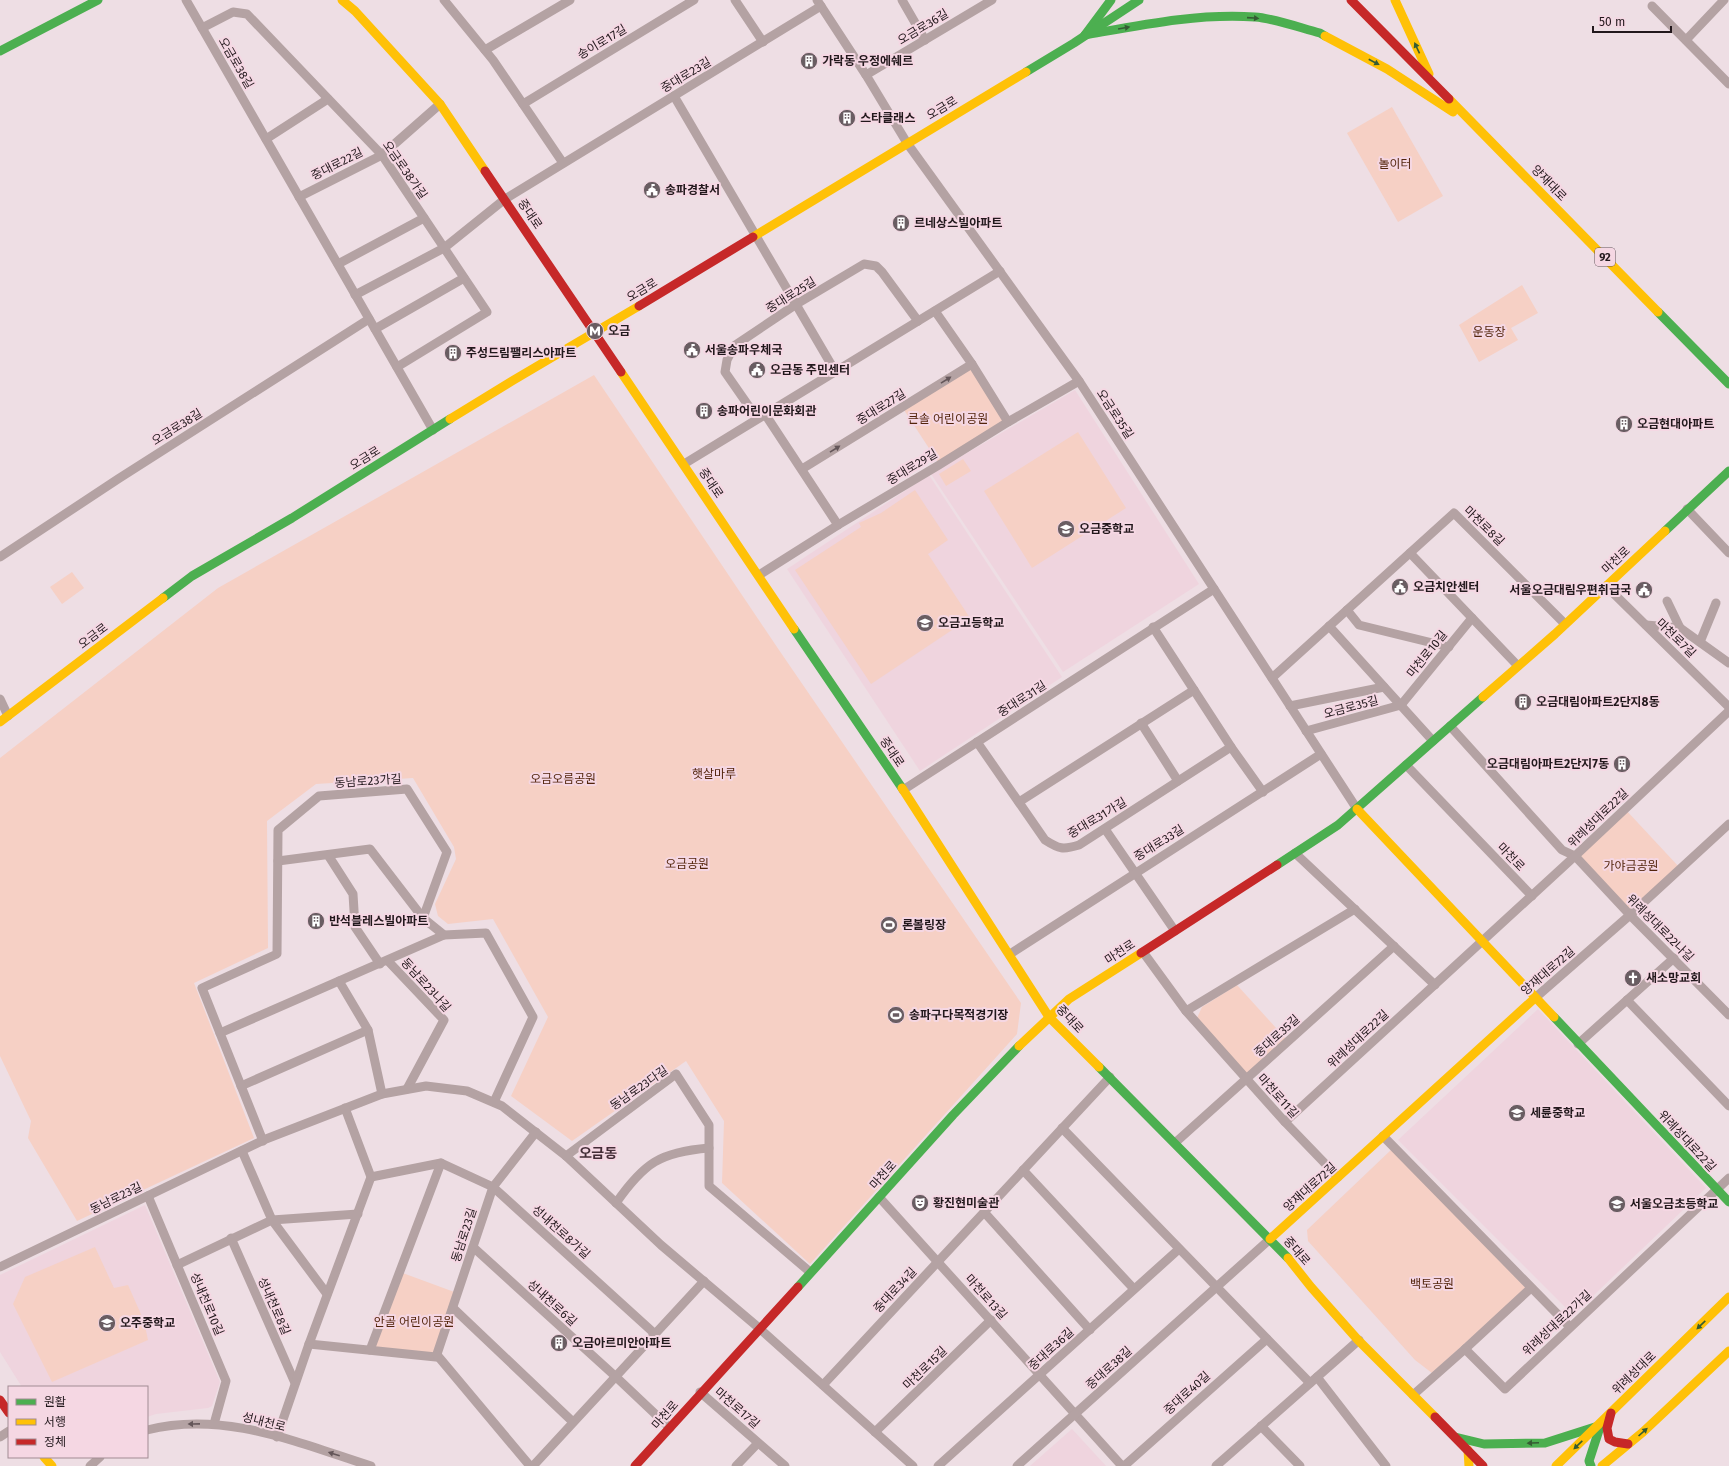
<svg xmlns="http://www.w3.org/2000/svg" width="1729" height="1466" font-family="'Fira Sans','Noto Sans KR',sans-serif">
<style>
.built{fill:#efd4de}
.green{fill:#f6d0c5}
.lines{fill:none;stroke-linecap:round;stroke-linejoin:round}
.street{stroke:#b4a2a3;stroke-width:9}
.fast{stroke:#4caf50;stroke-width:9}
.slow{stroke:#ffc107;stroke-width:9}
.jam{stroke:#c62828;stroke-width:9}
.oneway{fill:#355c33}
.oneway2{fill:#645659}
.labels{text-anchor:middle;stroke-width:4;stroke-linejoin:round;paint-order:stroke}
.shield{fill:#f5d7e3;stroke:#615158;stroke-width:1}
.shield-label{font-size:11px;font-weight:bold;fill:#22181c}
.street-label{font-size:12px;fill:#22181c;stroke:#f5d7e3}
.poi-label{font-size:12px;font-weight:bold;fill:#22181c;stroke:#f5d7e3;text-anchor:start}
.park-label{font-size:12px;fill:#53250c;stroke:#f5d7e3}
.quarter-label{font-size:14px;font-weight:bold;fill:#432c36;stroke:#f5d7e3}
</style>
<rect width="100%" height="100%" fill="#eedee4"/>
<!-- built -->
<g class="built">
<path d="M1075,390L1199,584L1063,672L931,474Z"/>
<path d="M929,475L1062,677L920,771L787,569Z"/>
<path d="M1538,1009L1706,1188L1573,1315L1398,1140Z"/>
<path d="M145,1205L220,1382L212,1406L208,1408L156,1414L147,1417V1387H22L0,1352V1275Z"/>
<path d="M1072,1429L1106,1466H1030Z"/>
</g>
<!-- green -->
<g class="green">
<path d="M1392,107L1443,196L1398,222L1347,133Z"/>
<path d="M1522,285L1538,313L1511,328L1518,340L1479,362L1459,325Z"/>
<path d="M970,367L1004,421L938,462L904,410Z"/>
<path d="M594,375L779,650L1021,1003L1017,1034L810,1264L722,1183L724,1121L686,1061L572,1141L511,1096L548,1017L493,919L448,924L438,916L435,904L456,859L454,847L413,778L316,784L267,821L268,948L194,983L254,1138L77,1221L28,1138L31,1121L0,1056V758L218,588Z"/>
<path d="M1078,432L1126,508L1032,568L984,491Z"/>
<path d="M963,459L971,471L946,486L939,474Z"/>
<path d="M915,490L948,540L928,554L970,618L871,684L795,570L861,527L859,523L881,513Z"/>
<path d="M72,572L84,588L62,604L50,587Z"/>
<path d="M1625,809L1679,867L1630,915L1575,856Z"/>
<path d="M1237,985L1287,1040L1248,1075L1197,1018L1202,1007Z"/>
<path d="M1392,1149L1526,1288L1432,1373L1415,1360L1308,1241L1307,1230Z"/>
<path d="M95,1247L114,1288L128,1285L144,1321L148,1340L52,1382L13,1304L25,1277Z"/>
<path d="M400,1272L457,1293L437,1355L370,1350Z"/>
</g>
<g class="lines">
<!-- street -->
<g class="street">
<path d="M186,0L433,430"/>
<path d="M444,0L493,60L563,163"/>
<path d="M735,0L763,42"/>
<path d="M817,0L866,75L907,143L1079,381L1357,809"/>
<path d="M902,0L925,40"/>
<path d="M1652,6L1729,84"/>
<path d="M202,28L233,12L247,14L382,155L487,312L397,367"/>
<path d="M1686,40L1724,0"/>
<path d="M485,50L570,0"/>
<path d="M866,75L992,0"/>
<path d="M674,96L835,371"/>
<path d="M523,104L694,0"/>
<path d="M266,139L328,99"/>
<path d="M299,197L382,155L440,104"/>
<path d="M338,264L424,218"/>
<path d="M355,295L444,248L505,199L821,6"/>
<path d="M935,311L972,364L1008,422"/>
<path d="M375,329L464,278"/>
<path d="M765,414L838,525"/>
<path d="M757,418L725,372L727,360L734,346L795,305L864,264L876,266L882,272L918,321"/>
<path d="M684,464L1000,271"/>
<path d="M802,469L972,364"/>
<path d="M1687,509L1729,553"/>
<path d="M1410,553L1518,666"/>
<path d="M0,557L118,479L369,319"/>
<path d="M759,575L838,525L939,465L1008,422L1079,381"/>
<path d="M1606,586L1729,707"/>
<path d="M1667,601L1680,628"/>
<path d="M1347,610L1359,625L1449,647"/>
<path d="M1646,625L1680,628L1729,663"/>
<path d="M1329,626L1433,741"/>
<path d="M1153,627L1231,747L1263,792"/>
<path d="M1700,642L1716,603"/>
<path d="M1272,678L1454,513L1565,624"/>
<path d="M0,699L8,716"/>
<path d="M1290,706L1384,687"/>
<path d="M1141,723L1178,781"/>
<path d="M1450,726L1562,850L1575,856L1630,915L1729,1015"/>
<path d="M1306,731L1401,705L1472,618"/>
<path d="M977,742L1045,840C1059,849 1063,850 1079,845L1231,747"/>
<path d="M1406,765L1532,896"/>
<path d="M903,790L1214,589"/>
<path d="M1019,802L1194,690"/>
<path d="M1105,829L1175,931"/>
<path d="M1295,853L1435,985"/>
<path d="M328,855L353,894L355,927L380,964"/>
<path d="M278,861L370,849L423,918"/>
<path d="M1143,952L1186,1011L1285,1122L1338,1177"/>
<path d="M1010,954L1321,754"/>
<path d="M388,961L444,1020L407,1089"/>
<path d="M339,981L368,1030L382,1094"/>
<path d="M1535,998L1630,915L1729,824"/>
<path d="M1627,1000L1729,1106"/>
<path d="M1186,1011L1355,909"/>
<path d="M220,1033L444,935"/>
<path d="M1578,1044L1674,958"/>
<path d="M241,1086L368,1030"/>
<path d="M1285,1122L1575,856L1729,711"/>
<path d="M1062,1128L1310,1383"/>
<path d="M1383,1136L1570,1327"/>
<path d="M263,1141L202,988L277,954L278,830L319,796L407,789L447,852L423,918L444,935L486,933L533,1017L494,1102"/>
<path d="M1176,1142L1394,946"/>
<path d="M242,1151L272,1220L327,1294"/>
<path d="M566,1156L676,1074L709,1125V1186L810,1272"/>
<path d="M1023,1170L1134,1289"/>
<path d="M371,1177L441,1163L493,1187L655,1334"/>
<path d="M148,1196L226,1381L214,1424"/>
<path d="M879,1197L1122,1466"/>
<path d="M616,1203C644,1163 660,1152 709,1148"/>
<path d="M984,1212L1090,1330"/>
<path d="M231,1238L295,1383"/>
<path d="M473,1247L615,1376L670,1428"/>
<path d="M177,1265L272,1220L358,1214"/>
<path d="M0,1267L266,1139L382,1094L426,1086L467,1091L502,1106L566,1156L661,1245L759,1328L913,1466"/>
<path d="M453,1308L573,1422"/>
<path d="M309,1344L436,1357L493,1187L536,1132"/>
<path d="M1465,1349L1531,1288"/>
<path d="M370,1350L441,1163"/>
<path d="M437,1355L530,1466"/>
<path d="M1317,1377L1386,1466"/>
<path d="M823,1385L1110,1077"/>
<path d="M700,1392L785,1466"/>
<path d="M1413,1395L1465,1349L1505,1389L1729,1178"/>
<path d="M1261,1426L1300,1466"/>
<path d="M147,1430C224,1410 298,1443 371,1466"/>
<path d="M875,1432L991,1320"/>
<path d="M0,1437L9,1431"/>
<path d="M277,1437L309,1344L371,1177L345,1108"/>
<path d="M90,1466L100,1457"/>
<path d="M533,1466L704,1281"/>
<path d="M736,1466L758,1443"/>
<path d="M938,1466L1179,1249"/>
<path d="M1017,1466L1270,1239"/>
<path d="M1124,1466L1267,1339"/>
<path d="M1216,1466L1359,1340"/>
</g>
<!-- fast -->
<g class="fast">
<path d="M1085,35C1141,25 1198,13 1255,17C1273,18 1301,28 1320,33L1325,36"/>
<path d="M1085,35L1111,0"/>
<path d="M0,51L98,0"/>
<path d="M1026,72L1074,43L1139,0"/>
<path d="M1658,312L1729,384"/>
<path d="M1665,531L1729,471"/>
<path d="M163,598L192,576L292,518L450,419"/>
<path d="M794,629L902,788"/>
<path d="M1277,865L1338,825L1483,697"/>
<path d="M1554,1017L1729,1202"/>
<path d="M1099,1067L1288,1258"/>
<path d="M798,1287L953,1115L1019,1046"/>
<path d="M1455,1437L1484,1444L1545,1443L1595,1427"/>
<path d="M1591,1466L1589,1461L1600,1427"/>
</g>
<!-- slow -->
<g class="slow">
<path d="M342,0L355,11L440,104L485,171"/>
<path d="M1395,0L1429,74"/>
<path d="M1325,36L1387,69L1453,112"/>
<path d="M1449,99L1658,312"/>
<path d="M753,237L1026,72"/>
<path d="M621,372L794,629"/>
<path d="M450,419L512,381L639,306"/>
<path d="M1483,697L1555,634L1665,531"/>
<path d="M0,722L163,598"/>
<path d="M902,788L1049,1017L1099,1067"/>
<path d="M1357,809L1554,1017"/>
<path d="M1019,1046L1069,999L1141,953"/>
<path d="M1270,1239L1535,998"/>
<path d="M1288,1258L1311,1287L1358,1340L1435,1417"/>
<path d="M1468,1450L1469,1466"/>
<path d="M44,1457L52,1466"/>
<path d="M1556,1466L1729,1297"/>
<path d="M1602,1466L1643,1432L1729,1351"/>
</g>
<!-- jam -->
<g class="jam">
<path d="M1351,0L1449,99"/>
<path d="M485,171L621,372"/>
<path d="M639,306L753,237"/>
<path d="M1141,953L1277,865"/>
<path d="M0,1400L9,1413"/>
<path d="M1611,1413L1607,1428L1609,1439L1615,1442L1628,1444"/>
<path d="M1435,1417L1483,1466"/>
<path d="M635,1466L798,1287"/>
</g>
</g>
<!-- one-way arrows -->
<defs><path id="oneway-solid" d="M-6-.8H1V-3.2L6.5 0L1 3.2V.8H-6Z"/></defs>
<g class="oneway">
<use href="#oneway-solid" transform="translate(1253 18) rotate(4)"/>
<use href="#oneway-solid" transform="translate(1124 28) rotate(-10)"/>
<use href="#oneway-solid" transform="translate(1417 48) rotate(-115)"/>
<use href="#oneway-solid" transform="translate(1374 62) rotate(28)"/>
<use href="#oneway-solid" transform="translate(1701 1325) rotate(136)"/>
<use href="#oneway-solid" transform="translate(1643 1432) rotate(-42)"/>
<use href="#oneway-solid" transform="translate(1533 1443) rotate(178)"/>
<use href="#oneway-solid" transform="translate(1578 1445) rotate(136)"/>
</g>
<g class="oneway2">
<use href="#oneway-solid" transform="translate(946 380) rotate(-32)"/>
<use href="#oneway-solid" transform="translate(835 449) rotate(-32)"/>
<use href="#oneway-solid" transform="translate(194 1424) rotate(179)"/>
<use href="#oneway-solid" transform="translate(334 1454) rotate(-163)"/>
</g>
<!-- icons -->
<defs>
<symbol id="building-disc" viewBox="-11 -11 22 22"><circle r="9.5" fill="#695d62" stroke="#f5d7e3"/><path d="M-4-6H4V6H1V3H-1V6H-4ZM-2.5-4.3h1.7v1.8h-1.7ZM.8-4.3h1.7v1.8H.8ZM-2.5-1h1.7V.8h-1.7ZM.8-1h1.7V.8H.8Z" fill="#fff"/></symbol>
<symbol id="civic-disc" viewBox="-11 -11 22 22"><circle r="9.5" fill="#695d62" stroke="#f5d7e3"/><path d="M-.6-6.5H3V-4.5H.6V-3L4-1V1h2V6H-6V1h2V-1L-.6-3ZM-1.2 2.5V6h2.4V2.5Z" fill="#fff"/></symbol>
<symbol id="metro-disc" viewBox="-11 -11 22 22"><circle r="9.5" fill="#695d62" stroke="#f5d7e3"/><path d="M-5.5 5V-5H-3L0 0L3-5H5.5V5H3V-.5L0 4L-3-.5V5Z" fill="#fff"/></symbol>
<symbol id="school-disc" viewBox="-11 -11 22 22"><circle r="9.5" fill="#695d62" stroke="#f5d7e3"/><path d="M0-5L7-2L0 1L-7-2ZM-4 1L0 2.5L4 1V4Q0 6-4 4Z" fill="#fff"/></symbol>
<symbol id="stadium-disc" viewBox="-11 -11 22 22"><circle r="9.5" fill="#695d62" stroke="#f5d7e3"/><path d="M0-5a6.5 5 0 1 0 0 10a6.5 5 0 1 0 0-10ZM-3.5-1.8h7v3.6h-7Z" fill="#fff"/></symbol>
<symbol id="church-disc" viewBox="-11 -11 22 22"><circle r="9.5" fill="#695d62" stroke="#f5d7e3"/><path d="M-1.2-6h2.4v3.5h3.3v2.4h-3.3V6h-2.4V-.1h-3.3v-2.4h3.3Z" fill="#fff"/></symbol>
<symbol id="theatre-disc" viewBox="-11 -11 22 22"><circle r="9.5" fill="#695d62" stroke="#f5d7e3"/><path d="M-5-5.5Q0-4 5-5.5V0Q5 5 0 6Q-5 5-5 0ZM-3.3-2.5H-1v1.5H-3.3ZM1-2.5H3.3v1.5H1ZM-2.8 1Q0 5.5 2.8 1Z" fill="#fff"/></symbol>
</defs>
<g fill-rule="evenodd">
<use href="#building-disc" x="799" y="51" width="20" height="20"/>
<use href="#building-disc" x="837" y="108" width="20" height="20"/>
<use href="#civic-disc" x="642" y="180" width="20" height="20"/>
<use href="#building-disc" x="891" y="213" width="20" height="20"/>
<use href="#metro-disc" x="585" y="321" width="20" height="20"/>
<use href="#civic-disc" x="682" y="340" width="20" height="20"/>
<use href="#building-disc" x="443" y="343" width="20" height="20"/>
<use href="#civic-disc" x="747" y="360" width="20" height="20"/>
<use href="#building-disc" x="694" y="401" width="20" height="20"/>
<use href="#building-disc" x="1614" y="414" width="20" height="20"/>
<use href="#school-disc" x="1056" y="519" width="20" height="20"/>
<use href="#civic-disc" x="1390" y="577" width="20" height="20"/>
<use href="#civic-disc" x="1634" y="580" width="20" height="20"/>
<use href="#school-disc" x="915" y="613" width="20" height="20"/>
<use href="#building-disc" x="1513" y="692" width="20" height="20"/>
<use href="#building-disc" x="1612" y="754" width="20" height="20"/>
<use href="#building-disc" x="306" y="911" width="20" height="20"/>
<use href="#stadium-disc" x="879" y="915" width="20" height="20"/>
<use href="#church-disc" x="1623" y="968" width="20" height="20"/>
<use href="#stadium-disc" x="886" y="1005" width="20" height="20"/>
<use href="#school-disc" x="1507" y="1103" width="20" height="20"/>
<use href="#theatre-disc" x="910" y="1193" width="20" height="20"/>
<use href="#school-disc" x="1607" y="1194" width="20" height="20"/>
<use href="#school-disc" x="97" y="1313" width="20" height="20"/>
<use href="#building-disc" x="549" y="1333" width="20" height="20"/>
</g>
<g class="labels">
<!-- shield labels -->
<rect class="shield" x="1595" y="248" width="20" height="18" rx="3"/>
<g class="shield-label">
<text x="1605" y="261">92</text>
</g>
<!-- street labels -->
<g class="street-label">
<text transform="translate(923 27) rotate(-31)" y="4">오금로36길</text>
<text transform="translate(602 42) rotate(-31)" y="4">송이로17길</text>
<text transform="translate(236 63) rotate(60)" y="4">오금로38길</text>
<text transform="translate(686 75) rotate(-31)" y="4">중대로23길</text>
<text transform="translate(942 108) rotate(-31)" y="4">오금로</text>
<text transform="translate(337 164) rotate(-27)" y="4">중대로22길</text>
<text transform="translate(405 170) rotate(55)" y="4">오금로38가길</text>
<text transform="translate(1549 183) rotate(46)" y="4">양재대로</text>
<text transform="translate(530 214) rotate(56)" y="4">중대로</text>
<text transform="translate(642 290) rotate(-31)" y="4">오금로</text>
<text transform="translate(791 295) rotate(-32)" y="4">중대로25길</text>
<text transform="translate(881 407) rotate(-32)" y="4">중대로27길</text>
<text transform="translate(1115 414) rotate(57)" y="4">오금로35길</text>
<text transform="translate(177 427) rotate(-32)" y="4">오금로38길</text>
<text transform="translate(365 458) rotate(-32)" y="4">오금로</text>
<text transform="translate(912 467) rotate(-31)" y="4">중대로29길</text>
<text transform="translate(711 483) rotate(56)" y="4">중대로</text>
<text transform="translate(1484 526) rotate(44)" y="4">마천로8길</text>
<text transform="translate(1616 560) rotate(-43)" y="4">마천로</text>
<text transform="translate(93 636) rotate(-37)" y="4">오금로</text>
<text transform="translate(1676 638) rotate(44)" y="4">마천로7길</text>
<text transform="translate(1427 654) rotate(-51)" y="4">마천로10길</text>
<text transform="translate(1022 699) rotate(-33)" y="4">중대로31길</text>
<text transform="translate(1351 707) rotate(-15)" y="4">오금로35길</text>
<text transform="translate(892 752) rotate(56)" y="4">중대로</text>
<text transform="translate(368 781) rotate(-4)" y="4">동남로23가길</text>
<text transform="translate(1097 818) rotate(-31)" y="4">중대로31가길</text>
<text transform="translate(1598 818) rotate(-44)" y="4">위례성대로22길</text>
<text transform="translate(1159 843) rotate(-32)" y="4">중대로33길</text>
<text transform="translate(1511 857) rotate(46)" y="4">마천로</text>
<text transform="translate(1660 928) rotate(45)" y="4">위례성대로22나길</text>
<text transform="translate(1120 952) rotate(-33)" y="4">마천로</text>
<text transform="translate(1548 971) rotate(-41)" y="4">양재대로72길</text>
<text transform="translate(426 985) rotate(48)" y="4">동남로23나길</text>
<text transform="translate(1070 1019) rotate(47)" y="4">중대로</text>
<text transform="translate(1277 1036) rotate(-42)" y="4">중대로35길</text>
<text transform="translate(1358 1039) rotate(-43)" y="4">위례성대로22길</text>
<text transform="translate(639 1088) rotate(-35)" y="4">동남로23다길</text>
<text transform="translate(1278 1096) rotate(48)" y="4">마천로11길</text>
<text transform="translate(1687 1141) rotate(47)" y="4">위례성대로22길</text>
<text transform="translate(883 1175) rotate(-48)" y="4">마천로</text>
<text transform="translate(1310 1187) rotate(-42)" y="4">양재대로72길</text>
<text transform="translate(116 1198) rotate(-26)" y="4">동남로23길</text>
<text transform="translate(561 1232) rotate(42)" y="4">성내천로8가길</text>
<text transform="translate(464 1235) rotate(-72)" y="4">동남로23길</text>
<text transform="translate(1297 1251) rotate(49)" y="4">중대로</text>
<text transform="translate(895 1290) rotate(-47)" y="4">중대로34길</text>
<text transform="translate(986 1297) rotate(48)" y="4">마천로13길</text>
<text transform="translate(552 1303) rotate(42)" y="4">성내천로6길</text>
<text transform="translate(207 1304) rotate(67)" y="4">성내천로10길</text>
<text transform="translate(274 1306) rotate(66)" y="4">성내천로8길</text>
<text transform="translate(1557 1323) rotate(-43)" y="4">위례성대로22가길</text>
<text transform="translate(1051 1349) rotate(-42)" y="4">중대로36길</text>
<text transform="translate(925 1368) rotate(-44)" y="4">마천로15길</text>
<text transform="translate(1109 1368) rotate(-42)" y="4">중대로38길</text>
<text transform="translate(1634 1373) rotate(-44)" y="4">위례성대로</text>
<text transform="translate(1187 1393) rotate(-42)" y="4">중대로40길</text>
<text transform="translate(737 1408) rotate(41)" y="4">마천로17길</text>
<text transform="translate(665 1415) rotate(-49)" y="4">마천로</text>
<text transform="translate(264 1422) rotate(14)" y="4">성내천로</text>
</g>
<!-- poi labels -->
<g class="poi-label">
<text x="822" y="65">가락동 우정에쉐르</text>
<text x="860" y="122">스타클래스</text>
<text x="665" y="194">송파경찰서</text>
<text x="914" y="227">르네상스빌아파트</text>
<text x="608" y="335">오금</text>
<text x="705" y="354">서울송파우체국</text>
<text x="466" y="357">주성드림팰리스아파트</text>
<text x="770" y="374">오금동 주민센터</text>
<text x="717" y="415">송파어린이문화회관</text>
<text x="1637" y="428">오금현대아파트</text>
<text x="1079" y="533">오금중학교</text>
<text x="1413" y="591">오금치안센터</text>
<text x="1631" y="594" text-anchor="end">서울오금대림우편취급국</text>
<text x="938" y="627">오금고등학교</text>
<text x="1536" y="706">오금대림아파트2단지8동</text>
<text x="1609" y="768" text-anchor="end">오금대림아파트2단지7동</text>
<text x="329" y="925">반석블레스빌아파트</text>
<text x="902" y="929">론볼링장</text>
<text x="1646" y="982">새소망교회</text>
<text x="909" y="1019">송파구다목적경기장</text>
<text x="1530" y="1117">세륜중학교</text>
<text x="933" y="1207">황진현미술관</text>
<text x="1630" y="1208">서울오금초등학교</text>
<text x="120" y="1327">오주중학교</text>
<text x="572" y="1347">오금아르미안아파트</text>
</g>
<!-- park labels -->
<g class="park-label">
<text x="1395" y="168">놀이터</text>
<text x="1489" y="336">운동장</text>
<text x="948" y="423">큰솔 어린이공원</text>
<text x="714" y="778">햇살마루</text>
<text x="563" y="783">오금오름공원</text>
<text x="687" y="868">오금공원</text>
<text x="1631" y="870">가야금공원</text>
<text x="1432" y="1288">백토공원</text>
<text x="414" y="1326">안골 어린이공원</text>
</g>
<!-- quarter labels -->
<g class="quarter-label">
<text x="598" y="1158">오금동</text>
</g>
</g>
<!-- legend -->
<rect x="8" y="1386" width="140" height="72" fill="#f5d7e3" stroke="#a18b93"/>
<rect x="16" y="1399" width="20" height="6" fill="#4caf50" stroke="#a18b93"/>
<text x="44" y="1406" font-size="12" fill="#22181c">원활</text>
<rect x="16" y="1419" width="20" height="6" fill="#ffc107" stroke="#a18b93"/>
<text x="44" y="1426" font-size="12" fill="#22181c">서행</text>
<rect x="16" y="1439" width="20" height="6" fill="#c62828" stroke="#a18b93"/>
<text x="44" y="1446" font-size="12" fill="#22181c">정체</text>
<!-- scale -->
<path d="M1593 26v6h78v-6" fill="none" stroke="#22181c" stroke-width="2"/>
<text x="1599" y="26" font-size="12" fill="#22181c" stroke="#f5d7e3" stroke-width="3" paint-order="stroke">50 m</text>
</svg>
